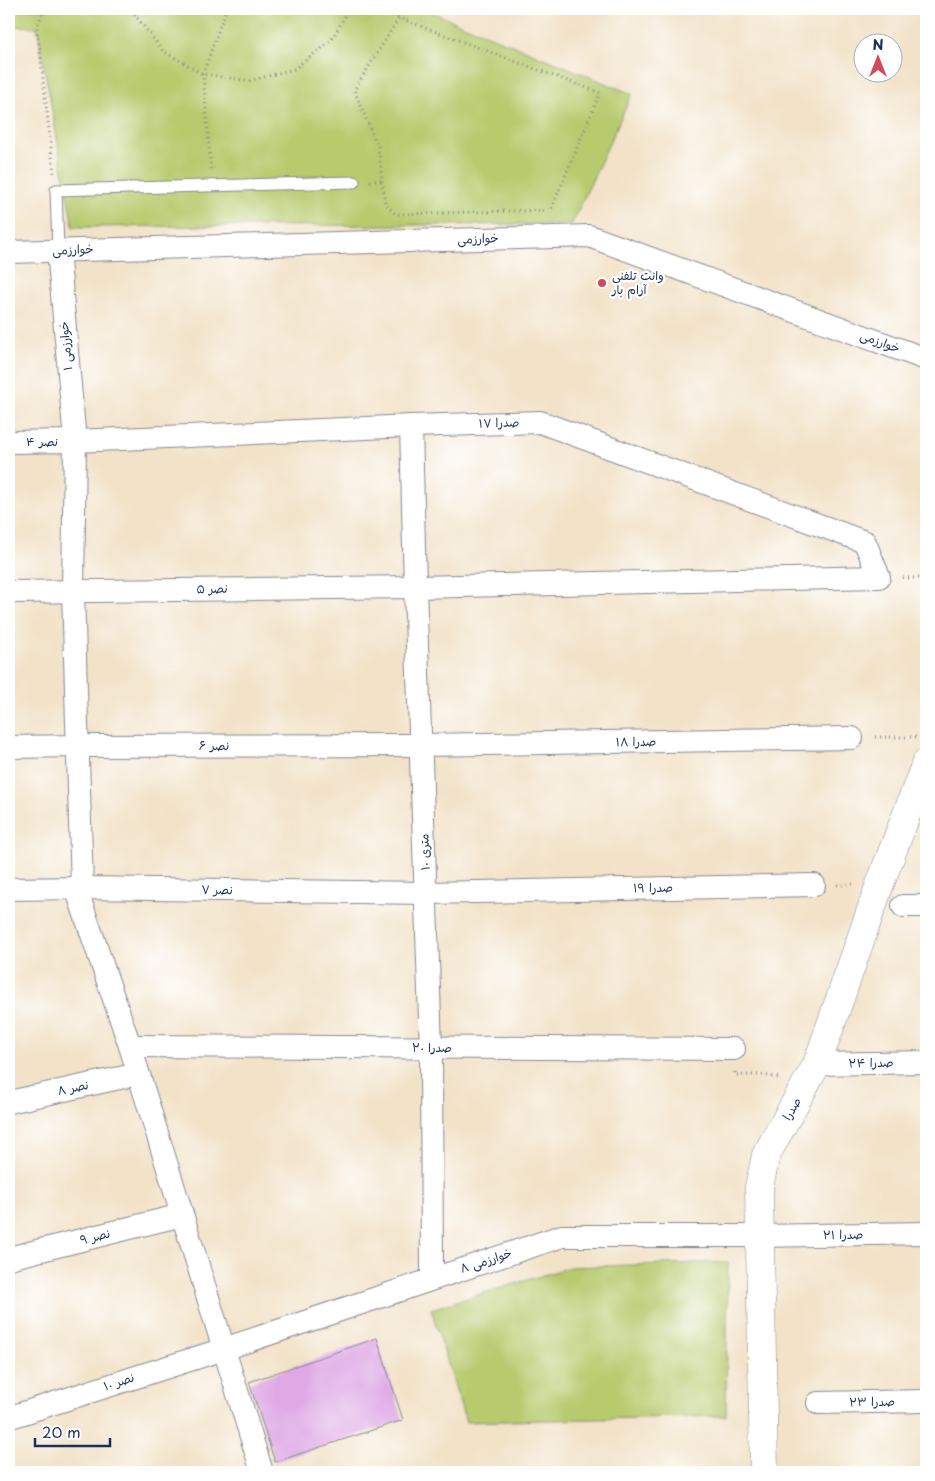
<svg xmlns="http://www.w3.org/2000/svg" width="935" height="1481" font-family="'Playpen Sans','Playpen Sans Arabic',sans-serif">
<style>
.green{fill:#b7ca6d;stroke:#697c66}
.building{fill:#dea9e5}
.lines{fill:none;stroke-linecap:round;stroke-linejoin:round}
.service-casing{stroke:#868892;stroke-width:13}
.minor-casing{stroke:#868892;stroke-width:24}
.tertiary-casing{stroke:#868892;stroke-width:29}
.path{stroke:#868892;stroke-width:3;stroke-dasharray:1 4;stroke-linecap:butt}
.service{stroke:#fff;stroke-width:11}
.minor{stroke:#fff;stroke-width:22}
.tertiary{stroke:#fff;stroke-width:28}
.poi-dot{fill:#d1495b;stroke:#fff;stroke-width:2}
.labels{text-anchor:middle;stroke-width:4.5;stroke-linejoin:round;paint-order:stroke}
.street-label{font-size:12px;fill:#1b2f5e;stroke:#fff}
.poi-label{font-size:12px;fill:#1b2f5e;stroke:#fff;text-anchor:start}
</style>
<rect width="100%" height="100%" fill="#fff"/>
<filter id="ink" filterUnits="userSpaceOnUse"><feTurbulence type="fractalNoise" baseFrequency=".02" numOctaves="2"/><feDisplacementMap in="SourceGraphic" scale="10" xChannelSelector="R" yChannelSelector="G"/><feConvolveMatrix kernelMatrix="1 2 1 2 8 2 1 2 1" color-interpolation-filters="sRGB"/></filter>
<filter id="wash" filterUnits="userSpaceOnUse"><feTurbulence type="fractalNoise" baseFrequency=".0096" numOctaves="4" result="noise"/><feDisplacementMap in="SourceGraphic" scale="20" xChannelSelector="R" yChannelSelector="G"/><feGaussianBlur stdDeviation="1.12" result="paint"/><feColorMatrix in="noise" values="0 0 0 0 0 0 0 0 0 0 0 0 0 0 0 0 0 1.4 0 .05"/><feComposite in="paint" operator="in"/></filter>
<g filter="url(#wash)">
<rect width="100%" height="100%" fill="#f2e2c7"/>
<!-- green -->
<g class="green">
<path d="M9,9H424L632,94L572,224L73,227L37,27L9,26Z"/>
<path d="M728,1262L726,1416L466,1422L431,1309L570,1267Z"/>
</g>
<g id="blocks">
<!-- building -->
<path class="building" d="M377,1338L403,1420L275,1462L249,1382Z"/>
</g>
</g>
<g filter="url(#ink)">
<use href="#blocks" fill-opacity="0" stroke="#868892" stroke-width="1"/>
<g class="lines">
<defs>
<path id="service" d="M58,250L56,190L354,182"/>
<g id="minor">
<path d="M58,250L75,441L73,591L82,888L77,891L130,1046L262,1472"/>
<path d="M9,252L589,236L926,359"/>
<path d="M411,426L415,587L431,1048L432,1279"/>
<path d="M9,442L75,441L411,426L540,422L865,542L879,577L415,587L9,592"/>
<path d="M9,747L78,746L420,745L852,738"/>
<path d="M9,889L82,888L426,893L814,885"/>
<path d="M903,906H926"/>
<path d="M130,1046L734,1049"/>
<path d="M817,1064L926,1062"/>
<path d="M9,1102L138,1074"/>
<path d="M9,1258L182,1215"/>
<path d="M818,1403L926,1401"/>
<path d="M14,1416L224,1349L562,1236H759L926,1233"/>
</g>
<path id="tertiary" d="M764,1472L759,1187L766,1155L817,1064L880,884L926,763"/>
</defs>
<!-- service casing -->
<use href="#service" class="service-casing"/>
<!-- minor casing -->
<use href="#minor" class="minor-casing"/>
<!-- tertiary casing -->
<use href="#tertiary" class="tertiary-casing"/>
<!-- path -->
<g class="path">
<path d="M44,9L37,27L54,173"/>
<path d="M134,9L135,15L163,51L203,74L249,81L294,69L331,41L349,9"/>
<path d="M374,9L399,18L600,93L551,210L395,214L385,203L378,147L354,90L399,18L402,9"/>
<path d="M211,169L203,74L226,9"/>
<path d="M370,181H382"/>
<path d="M903,578H926"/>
<path d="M875,737H919"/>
<path d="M837,885L853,884"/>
<path d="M735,1072V1075H763L779,1078"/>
</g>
<!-- service -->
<use href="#service" class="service"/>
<!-- minor -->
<use href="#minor" class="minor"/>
<!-- tertiary -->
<use href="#tertiary" class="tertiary"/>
</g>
</g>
<!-- markers -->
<circle class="poi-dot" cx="602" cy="283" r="5"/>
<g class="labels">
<!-- street labels -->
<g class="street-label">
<text transform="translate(478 239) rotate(-2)" y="4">خوارزمی</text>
<text transform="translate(73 250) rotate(-2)" y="4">خوارزمی</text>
<text transform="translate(880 342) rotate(20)" y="4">خوارزمی</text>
<text transform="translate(66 346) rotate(-95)" y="4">خوارزمی ۱</text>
<text transform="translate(499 423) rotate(-2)" y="4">صدرا ۱۷</text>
<text x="42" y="446">نصر ۴</text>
<text transform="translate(212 589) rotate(-1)" y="4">نصر ۵</text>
<text transform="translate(636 742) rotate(-1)" y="4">صدرا ۱۸</text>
<text x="214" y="750">نصر ۶</text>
<text transform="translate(425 852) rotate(-92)" y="4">۱۰ متری</text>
<text transform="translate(653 888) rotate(-1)" y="4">صدرا ۱۹</text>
<text transform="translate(217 890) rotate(1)" y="4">نصر ۷</text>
<text x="432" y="1052">صدرا ۲۰</text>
<text transform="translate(871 1063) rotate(-1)" y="4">صدرا ۲۴</text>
<text transform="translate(73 1088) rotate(-12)" y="4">نصر ۸</text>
<text transform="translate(792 1109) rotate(-60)" y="4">صدرا</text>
<text transform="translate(843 1235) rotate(-1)" y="4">صدرا ۲۱</text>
<text transform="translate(95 1237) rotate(-14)" y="4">نصر ۹</text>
<text transform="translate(486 1261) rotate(-18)" y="4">خوارزمی ۸</text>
<text transform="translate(119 1382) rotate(-18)" y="4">نصر ۱۰</text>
<text transform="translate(872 1402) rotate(-1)" y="4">صدرا ۲۳</text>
</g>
<!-- poi labels -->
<g class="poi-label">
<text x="612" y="280">وانت تلفنی<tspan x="612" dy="14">آرام بار</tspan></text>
</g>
</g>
<!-- margin -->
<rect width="935" height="1481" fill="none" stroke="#fff" stroke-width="30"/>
<!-- north arrow -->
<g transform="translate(878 58)"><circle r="24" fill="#ffffff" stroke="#a4acbf"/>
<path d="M0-4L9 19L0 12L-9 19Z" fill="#d1495b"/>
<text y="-8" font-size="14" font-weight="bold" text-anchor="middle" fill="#1b2f5e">N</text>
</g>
<!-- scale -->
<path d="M35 1438v8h75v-8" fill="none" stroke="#1b2f5e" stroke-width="2.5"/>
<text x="42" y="1438" font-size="15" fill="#1b2f5e" stroke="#ffffff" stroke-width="4" paint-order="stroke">20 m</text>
</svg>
